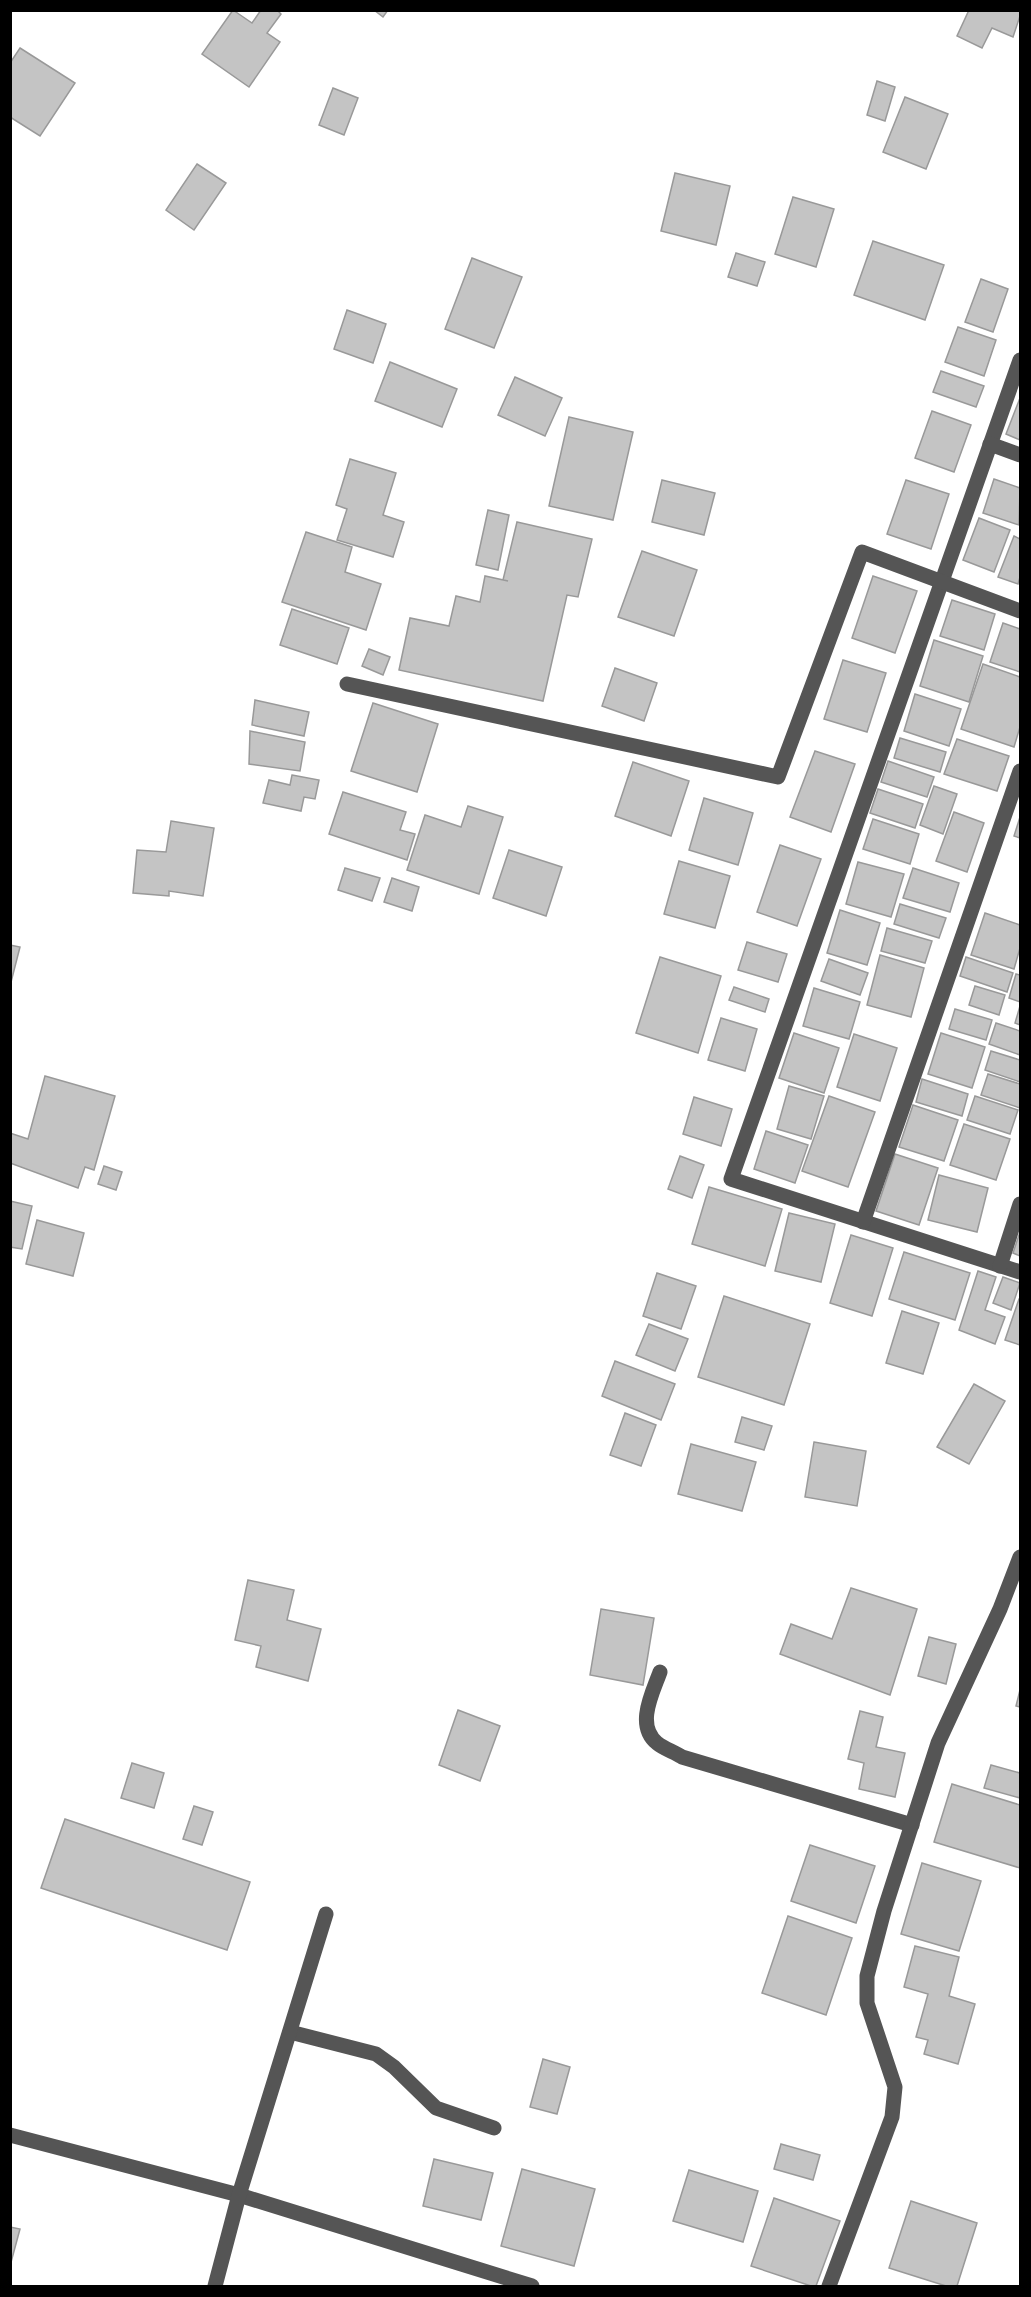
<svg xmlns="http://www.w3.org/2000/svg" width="1031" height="2297" font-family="'Noto Sans',sans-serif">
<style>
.building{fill:#c4c4c4;stroke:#999;stroke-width:1.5}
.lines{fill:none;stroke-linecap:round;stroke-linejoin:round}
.minor{stroke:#555;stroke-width:15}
</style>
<rect width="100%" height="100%" fill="#fff"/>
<!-- building -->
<g class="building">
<path d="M233,10L252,23L261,10H277L281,14L267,33L280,42L249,87L202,54Z"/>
<path d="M374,10H388L383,17Z"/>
<path d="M969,10H1020V16L1013,37L992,28L982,48L957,36Z"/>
<path d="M20,48L75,83L40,136L10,117V63Z"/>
<path d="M877,81L895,87L885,121L867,115Z"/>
<path d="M333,88L358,98L344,135L319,125Z"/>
<path d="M905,97L948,114L926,169L883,152Z"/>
<path d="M197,164L226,183L194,230L166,210Z"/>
<path d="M675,173L730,186L716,245L661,231Z"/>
<path d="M793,197L834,209L816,267L775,254Z"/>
<path d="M873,241L944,265L925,320L854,295Z"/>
<path d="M736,253L765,262L757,286L728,277Z"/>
<path d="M472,258L522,277L494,348L445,329Z"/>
<path d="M981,279L1008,289L993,332L965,322Z"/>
<path d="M347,310L386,324L373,363L334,349Z"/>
<path d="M958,327L996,340L984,376L945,362Z"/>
<path d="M390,362L457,389L442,427L375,401Z"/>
<path d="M941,371L984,386L976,407L933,392Z"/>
<path d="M515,377L562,398L545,436L498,415Z"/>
<path d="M1020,398V440L1006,434Z"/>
<path d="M932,411L971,425L954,472L915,458Z"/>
<path d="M569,417L633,432L613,520L549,506Z"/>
<path d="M350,459L396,473L383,515L404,522L393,557L337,540L347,509L336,505Z"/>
<path d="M994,479L1020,488L1019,525L983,513Z"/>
<path d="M662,480L715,493L704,535L652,522Z"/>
<path d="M906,480L949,494L931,549L887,534Z"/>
<path d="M488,510L509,515L498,570L476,565Z"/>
<path d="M979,518L1010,530L994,572L963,560Z"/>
<path d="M517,522L592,539L578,597L567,595L543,701L399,670L410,618L449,626L456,596L480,602L485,576L508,581L503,580Z"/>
<path d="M306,532L352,547L345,572L381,584L366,630L282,602Z"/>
<path d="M1014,536L1020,539V577L1018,584L998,577Z"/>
<path d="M642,551L697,570L674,636L618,617Z"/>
<path d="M873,576L917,591L895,653L852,638Z"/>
<path d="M952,600L995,614L984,650L940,636Z"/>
<path d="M292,609L349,628L337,664L280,645Z"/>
<path d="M1003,623L1020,629V672L990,662Z"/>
<path d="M934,640L983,656L969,702L920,686Z"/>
<path d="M369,649L390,657L383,675L362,666Z"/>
<path d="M843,660L886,673L867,732L824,719Z"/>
<path d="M983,664L1020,677V727L1014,747L961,729Z"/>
<path d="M615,668L657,683L644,721L602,706Z"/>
<path d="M915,694L961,709L949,746L904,731Z"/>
<path d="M255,700L309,712L304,736L252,725Z"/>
<path d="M373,703L438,724L417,792L351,771Z"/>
<path d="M250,731L305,742L300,771L249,764Z"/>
<path d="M900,738L946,752L940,772L894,758Z"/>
<path d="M957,739L1009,756L997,791L944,774Z"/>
<path d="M815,751L855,764L831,832L790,817Z"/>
<path d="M888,761L934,777L927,797L881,782Z"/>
<path d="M633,762L689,781L671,836L615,816Z"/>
<path d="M292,775L319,780L315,799L304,797L301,811L263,803L269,780L290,785Z"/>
<path d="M934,786L957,794L943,834L920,825Z"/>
<path d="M878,789L923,804L915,828L870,813Z"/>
<path d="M343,792L406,812L400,830L415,834L407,860L329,834Z"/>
<path d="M704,798L753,813L738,865L689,850Z"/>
<path d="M468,806L503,817L479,894L407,870L425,815L461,827Z"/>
<path d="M954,812L984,823L967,872L936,861Z"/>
<path d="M1020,817V838L1014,836Z"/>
<path d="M873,819L919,834L910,864L863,849Z"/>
<path d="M171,821L214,828L203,896L169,891V896L133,893L137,850L166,852Z"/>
<path d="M780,845L821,859L797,926L757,912Z"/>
<path d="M509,850L562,867L546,916L493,898Z"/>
<path d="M679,861L730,876L715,928L664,914Z"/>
<path d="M858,862L904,874L891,917L846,904Z"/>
<path d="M345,868L380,878L372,901L338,890Z"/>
<path d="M913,868L959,883L950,912L903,898Z"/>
<path d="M392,878L419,887L412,911L384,902Z"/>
<path d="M900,904L946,918L939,938L894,924Z"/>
<path d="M840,910L880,923L867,965L827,953Z"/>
<path d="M985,913L1020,925V948L1014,969L971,955Z"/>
<path d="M887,928L932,941L925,963L881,951Z"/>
<path d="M747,942L787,954L778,982L738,970Z"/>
<path d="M10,945L20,947L10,986Z"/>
<path d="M880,955L924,968L911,1017L867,1005Z"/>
<path d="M660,957L721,976L698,1053L636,1033Z"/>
<path d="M966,957L1013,973L1007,992L960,976Z"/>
<path d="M829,959L868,973L860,995L821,981Z"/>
<path d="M1016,974L1020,975V1002L1009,998Z"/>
<path d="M975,986L1005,995L999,1015L969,1005Z"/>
<path d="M734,987L769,999L765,1012L729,1000Z"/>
<path d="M814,988L860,1002L849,1039L803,1026Z"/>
<path d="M1020,1006V1025L1015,1023Z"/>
<path d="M955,1009L992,1020L986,1040L949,1029Z"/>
<path d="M721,1018L757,1029L745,1071L708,1060Z"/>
<path d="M996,1023L1020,1031V1055L989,1044Z"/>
<path d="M794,1033L839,1048L824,1093L779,1078Z"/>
<path d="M941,1033L985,1047L972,1088L928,1074Z"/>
<path d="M854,1034L897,1048L880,1101L837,1087Z"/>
<path d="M991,1051L1020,1060V1082L985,1070Z"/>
<path d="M988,1074L1020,1084V1108L981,1095Z"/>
<path d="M45,1076L115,1096L94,1170L85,1167L78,1188L10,1163V1133L28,1139Z"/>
<path d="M922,1079L968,1094L962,1116L916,1102Z"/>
<path d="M789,1086L824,1096L811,1139L777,1129Z"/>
<path d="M829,1096L875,1112L848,1187L802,1171Z"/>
<path d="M975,1096L1018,1110L1010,1134L967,1120Z"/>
<path d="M694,1097L732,1109L721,1146L683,1134Z"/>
<path d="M913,1105L958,1120L944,1161L899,1147Z"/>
<path d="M964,1124L1010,1139L996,1180L950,1165Z"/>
<path d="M766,1131L808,1145L795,1183L754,1169Z"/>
<path d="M895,1154L938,1168L919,1225L876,1211Z"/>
<path d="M680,1156L704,1165L692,1198L668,1189Z"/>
<path d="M104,1166L122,1172L116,1190L98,1184Z"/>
<path d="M939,1175L988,1188L977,1232L928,1220Z"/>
<path d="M709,1187L782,1209L765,1266L692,1244Z"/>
<path d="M10,1201L32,1206L22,1249L10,1247Z"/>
<path d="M789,1213L835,1224L821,1282L775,1271Z"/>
<path d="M37,1220L84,1233L73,1276L26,1264Z"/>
<path d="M1020,1232V1256L1013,1253Z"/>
<path d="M851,1235L893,1248L872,1316L830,1303Z"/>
<path d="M904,1252L970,1273L955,1320L889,1299Z"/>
<path d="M978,1271L996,1277L985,1310L1005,1317L995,1344L959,1330Z"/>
<path d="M657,1273L696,1286L681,1329L643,1316Z"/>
<path d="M1003,1277L1020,1283L1011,1310L993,1303Z"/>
<path d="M724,1296L810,1324L784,1405L698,1377Z"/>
<path d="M1019,1299H1020V1345L1005,1340Z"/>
<path d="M902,1311L939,1323L923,1374L886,1363Z"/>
<path d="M649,1324L688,1339L675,1371L636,1355Z"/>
<path d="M615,1361L675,1384L661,1420L602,1396Z"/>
<path d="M974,1384L1005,1401L969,1464L937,1447Z"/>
<path d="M625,1413L656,1425L641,1466L610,1455Z"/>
<path d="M742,1417L772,1426L764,1450L735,1442Z"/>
<path d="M814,1442L866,1451L857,1506L805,1497Z"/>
<path d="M691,1444L756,1462L742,1511L678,1494Z"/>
<path d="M248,1580L294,1590L287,1620L321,1629L308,1681L256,1667L261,1646L235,1640Z"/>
<path d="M851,1588L917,1609L890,1695L780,1654L791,1624L832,1639Z"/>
<path d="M601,1609L654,1618L643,1685L590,1675Z"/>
<path d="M929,1637L956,1644L946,1684L918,1676Z"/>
<path d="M1020,1690V1707L1016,1706Z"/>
<path d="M458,1710L500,1726L480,1781L439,1765Z"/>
<path d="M860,1711L883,1717L876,1747L905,1753L895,1797L859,1789L864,1763L848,1759Z"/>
<path d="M132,1763L164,1773L154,1808L121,1798Z"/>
<path d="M991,1765L1020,1773V1798L984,1788Z"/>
<path d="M952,1784L1020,1805V1868L934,1842Z"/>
<path d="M194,1806L213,1812L202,1845L183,1839Z"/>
<path d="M65,1819L250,1882L227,1950L41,1888Z"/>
<path d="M810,1845L875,1866L856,1923L791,1901Z"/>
<path d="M922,1863L981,1881L959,1951L901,1934Z"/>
<path d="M788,1916L852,1938L826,2015L762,1993Z"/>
<path d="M915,1946L959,1957L949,1996L975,2004L958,2064L924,2054L928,2040L916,2037L928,1994L904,1987Z"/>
<path d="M543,2059L570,2067L557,2114L530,2107Z"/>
<path d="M781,2144L820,2155L813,2180L774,2169Z"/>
<path d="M434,2159L493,2173L481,2220L423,2206Z"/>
<path d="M522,2169L595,2189L574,2266L501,2246Z"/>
<path d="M689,2170L758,2191L743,2242L673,2221Z"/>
<path d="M774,2198L840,2221L816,2286H811L751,2266Z"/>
<path d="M911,2201L977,2223L957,2286H946L889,2268Z"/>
<path d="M10,2227L20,2229L10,2266Z"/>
</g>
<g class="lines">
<!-- minor -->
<g class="minor">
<path d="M1020,360L731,1179L1020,1272"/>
<path d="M990,444L1020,455"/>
<path d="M347,684L778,777L862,552L1020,611"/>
<path d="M863,1222L1020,771"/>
<path d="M1000,1266L1020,1204"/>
<path d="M660,1672C653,1692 635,1725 657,1743C664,1749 675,1752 682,1757L912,1825"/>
<path d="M290,2032L376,2054L394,2067L436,2108L494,2128"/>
<path d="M10,2135L239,2195L532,2286"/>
<path d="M215,2286L239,2195L326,1914"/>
<path d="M829,2286L892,2117L895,2087L867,2003V1976L884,1911L938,1743L1000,1609L1020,1557"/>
</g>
</g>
<!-- border -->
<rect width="1031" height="2297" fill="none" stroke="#000000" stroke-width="24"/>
</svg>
